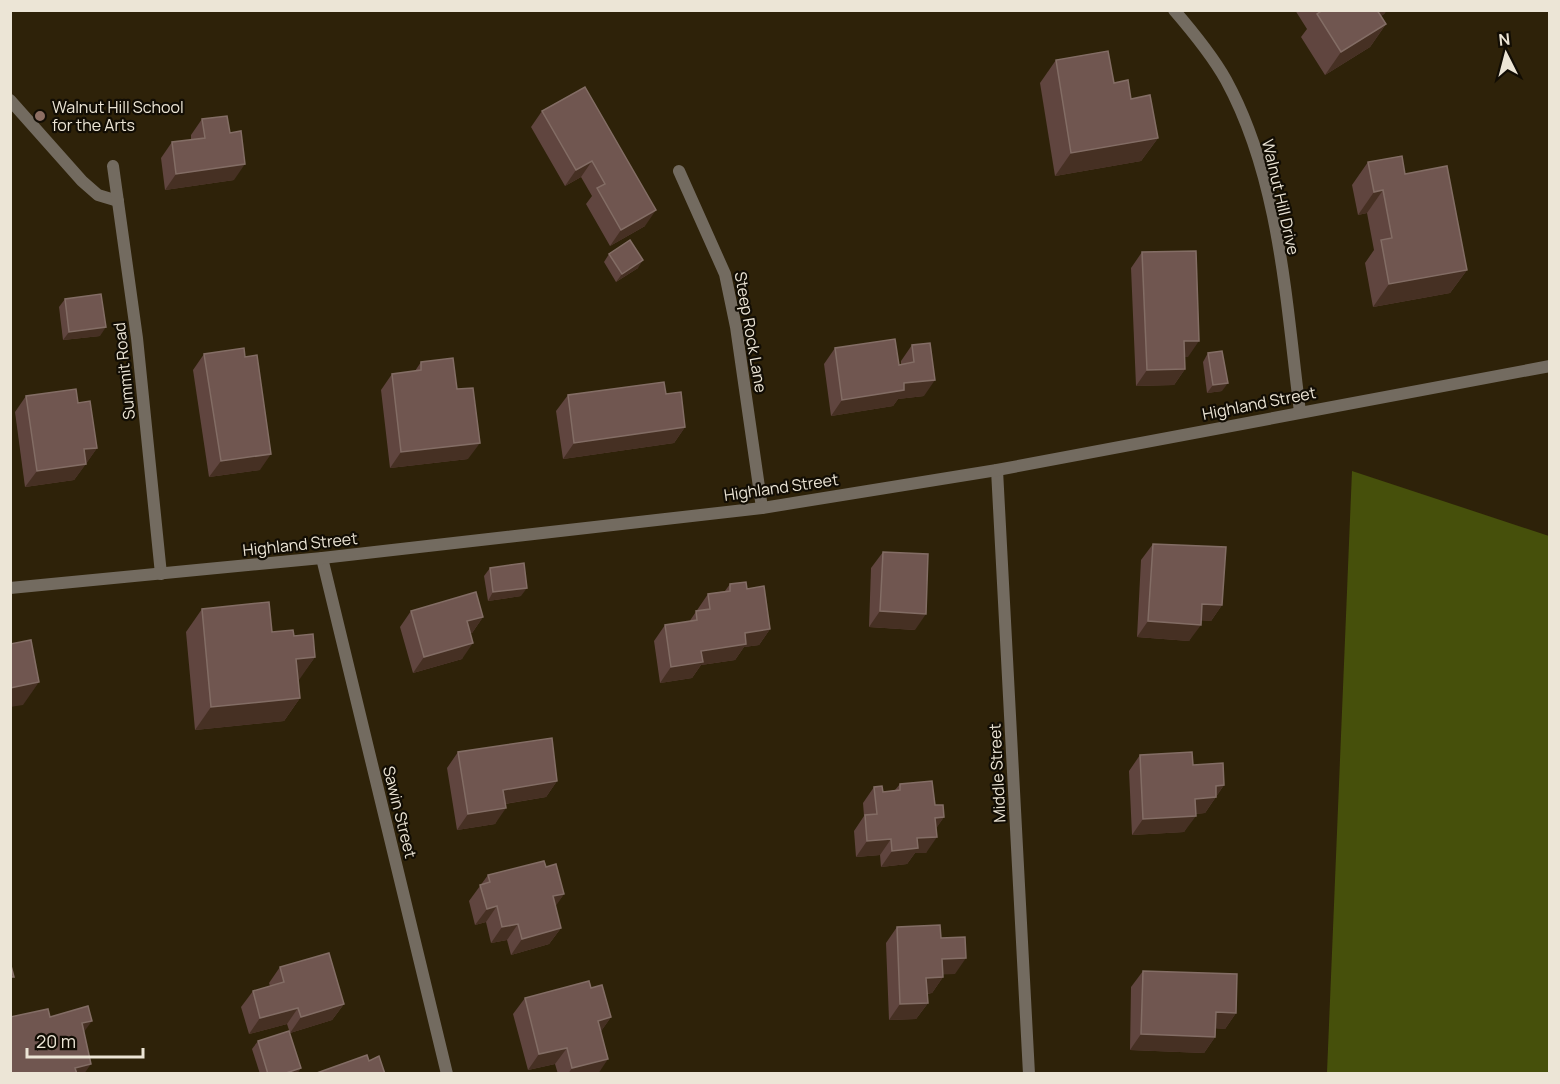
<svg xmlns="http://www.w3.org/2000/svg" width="1560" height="1084" font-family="Manrope,sans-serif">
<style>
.green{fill:#46500b}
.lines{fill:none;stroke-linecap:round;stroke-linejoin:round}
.lane{stroke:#736b60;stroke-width:12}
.street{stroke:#736b60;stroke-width:12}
.wall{fill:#60453f}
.shaded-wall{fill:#463023}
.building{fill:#705650;stroke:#836d65;stroke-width:1.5}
.education-dot{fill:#8d6e63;stroke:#120d04;stroke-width:2}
.labels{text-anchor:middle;stroke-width:4.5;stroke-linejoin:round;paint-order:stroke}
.poi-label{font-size:16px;fill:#ece5d6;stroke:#120d04;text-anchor:start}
.street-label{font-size:16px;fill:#ece5d6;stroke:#120d04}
</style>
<rect width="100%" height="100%" fill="#2e2209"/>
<!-- green -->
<path class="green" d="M1352,471L1549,536V1073H1327Z"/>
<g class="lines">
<!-- lane -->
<path class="lane" d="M10,100L82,181L98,195L118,201"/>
<!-- street -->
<g class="street">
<path d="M1174,10C1193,32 1212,55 1226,80C1280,179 1286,302 1300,412"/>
<path d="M113,166L137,338L161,574"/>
<path d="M679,171L725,274L736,327L762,508"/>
<path d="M997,470L1029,1074"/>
<path d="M322,558L447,1074"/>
<path d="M10,588L322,558L762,508L997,470L1550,366"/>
</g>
</g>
<!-- wall -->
<g class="wall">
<path d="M1295,10H1387L1384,14L1381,16L1386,24L1370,47L1325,75L1301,37L1307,29Z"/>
<path d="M1056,60L1114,83L1131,99L1158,138L1141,161L1055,176L1040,83Z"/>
<path d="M585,87L645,226L610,246L586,204L592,196L581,177L565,186L531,127L542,111Z"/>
<path d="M202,119L230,133L234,180L165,190L161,158L172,142L191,140V135Z"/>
<path d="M1368,162L1405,174L1467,270L1450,293L1373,307L1365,263L1374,250L1367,213L1358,215L1352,185Z"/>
<path d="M1142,252L1188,357H1184L1185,369L1174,385L1136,386L1131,268Z"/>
<path d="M609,254L638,268L616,282L604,262Z"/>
<path d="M65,299L100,336L63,340L59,307Z"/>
<path d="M912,345L924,396L898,399L893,406L831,416L824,364L835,348L899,365L901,364V361Z"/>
<path d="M1208,353L1222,391L1207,393L1203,362Z"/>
<path d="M204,354L260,470L209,477L193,370Z"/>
<path d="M421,362L457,389L468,459L390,468L381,390L392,374L415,371Z"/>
<path d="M666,394L685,427L674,443L563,459L556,411L568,395Z"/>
<path d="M26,396L78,403L97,448L74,480L25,487L15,412Z"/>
<path d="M1153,544L1222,605L1211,621L1201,620L1189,641L1137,637L1141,560Z"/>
<path d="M883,552L915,630L869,627L871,568Z"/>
<path d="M490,568L521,596L488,601L484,576Z"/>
<path d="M730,584L747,589L770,629L759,645L744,647L735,660L701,665L692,678L660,683L654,641L665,625L689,622L708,594L725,591Z"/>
<path d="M202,609L272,632L315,657L298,680L300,698L284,721L195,730L186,632Z"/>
<path d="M411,611L483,617L472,633H471L462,659L413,673L400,627Z"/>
<path d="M458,752L557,781L546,797L505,804L495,824L457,830L447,768Z"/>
<path d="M1140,755L1193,765L1224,785L1205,813L1195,814L1184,832L1132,835L1129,771Z"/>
<path d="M900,784L935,805L944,817L936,828L926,853H915L907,864L881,867L880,855L856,857L854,831L864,816L863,803L874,787L883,792L895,790Z"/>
<path d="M546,867L564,894L555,906L561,928L549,944L511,955L507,940L491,943L486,922L475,925L469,901L488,875Z"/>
<path d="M897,927L941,938L955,974H943V977L932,993L927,994L928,1003L916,1019L889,1020L886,943Z"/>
<path d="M280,967L344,1004L332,1020L290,1033L287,1024L249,1034L241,1007L253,991L270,986L269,983Z"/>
<path d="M1143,971L1236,1013L1225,1029L1216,1028L1215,1037L1204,1053L1130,1050L1131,987Z"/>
<path d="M591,988L611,1017L601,1031L598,1074H558L555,1064L528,1070L513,1014L525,998Z"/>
<path d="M258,1041L297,1074H260L252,1049Z"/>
</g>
<!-- shaded-wall -->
<g class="shaded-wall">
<path d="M1373,10H1387L1384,14L1359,30Z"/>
<path d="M1386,24L1370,47L1325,75L1341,52Z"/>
<path d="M1158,138L1141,161L1055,176L1071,153Z"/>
<path d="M592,161L581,177L565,186L576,170Z"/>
<path d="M245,164L234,180L165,190L176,174Z"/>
<path d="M1383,190L1367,213L1358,215L1374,192Z"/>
<path d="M656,210L645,226L610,246L621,230Z"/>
<path d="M643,260L638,268L616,282L622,274Z"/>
<path d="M1467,270L1450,293L1373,307L1389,284Z"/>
<path d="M106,327L100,336L63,340L69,332Z"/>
<path d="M1184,341H1199L1188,357H1173Z"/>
<path d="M1185,369L1174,385L1136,386L1147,370Z"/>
<path d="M935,380L924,396L898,399L893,406L831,416L842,400L904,383Z"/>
<path d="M1228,383L1222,391L1207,393L1213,385Z"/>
<path d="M685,427L674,443L563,459L574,443Z"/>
<path d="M480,443L468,459L390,468L401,452Z"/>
<path d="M97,448L86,464L84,449Z"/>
<path d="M271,454L260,470L209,477L221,461Z"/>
<path d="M86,464L74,480L25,487L37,471Z"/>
<path d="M527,588L521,596L488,601L493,592Z"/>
<path d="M1202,604L1222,605L1211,621L1191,620Z"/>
<path d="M880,611L926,614L915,630L869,627Z"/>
<path d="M483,617L472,633L456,637L467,621Z"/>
<path d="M1148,621L1201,625L1189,641L1137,637Z"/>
<path d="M770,629L759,645L744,647L735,660L701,665L692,678L660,683L671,667L701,651L745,633Z"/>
<path d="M473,643L462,659L413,673L424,657Z"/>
<path d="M315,657L299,680L280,682L296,659Z"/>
<path d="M39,682L23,705L10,707V688Z"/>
<path d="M300,698L284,721L195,730L211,707Z"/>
<path d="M557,781L546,797L492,806L503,790Z"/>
<path d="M1224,785L1205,813L1183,815L1195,799L1216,786Z"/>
<path d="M506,808L495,824L457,830L468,814Z"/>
<path d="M1196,816L1184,832L1132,835L1143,819Z"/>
<path d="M944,817L933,833L935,818Z"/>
<path d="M937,837L926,853H915L907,864L881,867L892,851L917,838Z"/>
<path d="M891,839L880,855L856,857L867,841Z"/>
<path d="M564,894L553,910V896Z"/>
<path d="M497,906L486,922L475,925L487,909Z"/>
<path d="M518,924L507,940L491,943L502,927Z"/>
<path d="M561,928L549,944L511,955L522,939Z"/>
<path d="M966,958L955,974L931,975L942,959Z"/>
<path d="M943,977L932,993L915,994L926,978Z"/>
<path d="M928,1003L916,1019L889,1020L900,1004Z"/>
<path d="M344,1004L332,1020L290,1033L301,1017Z"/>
<path d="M298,1008L287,1024L249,1034L260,1018Z"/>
<path d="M1216,1012L1236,1013L1225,1029L1205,1028Z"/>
<path d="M611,1017L600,1033L598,1021Z"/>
<path d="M92,1021L75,1044L82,1023Z"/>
<path d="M1141,1034L1215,1037L1204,1053L1130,1050Z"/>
<path d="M567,1048L555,1064L528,1070L539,1054Z"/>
<path d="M608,1059L598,1074H568L572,1068Z"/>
<path d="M91,1064L84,1074H71L75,1068Z"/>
<path d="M301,1068L297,1074H283Z"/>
</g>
<!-- building -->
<g class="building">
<path d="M1323,10H1377L1386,24L1341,52L1317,14Z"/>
<path d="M1108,51L1114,83L1128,80L1131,99L1150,95L1158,138L1071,153L1056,60Z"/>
<path d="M585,87L656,210L621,230L597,188L605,184L592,161L576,170L542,111Z"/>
<path d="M227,116L230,133L241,131L245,164L176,174L172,142L205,138L202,119Z"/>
<path d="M1402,156L1405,174L1447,166L1467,270L1389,284L1381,240L1392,238L1383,190L1374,192L1368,162Z"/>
<path d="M630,240L643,260L622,274L609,254Z"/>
<path d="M1196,251L1199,341H1184L1185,369L1147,370L1142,252Z"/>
<path d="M101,294L106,327L69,332L65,299Z"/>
<path d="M895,339L899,365L914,362L912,345L930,343L935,380L904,383V390L842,400L835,348Z"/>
<path d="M244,348L245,357L257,355L271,454L221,461L204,354Z"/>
<path d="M1222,351L1228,383L1213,385L1208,353Z"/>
<path d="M453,358L457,389L473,388L480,443L401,452L392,374L421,370V362Z"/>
<path d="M664,382L666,394L681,392L685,427L574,443L568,395Z"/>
<path d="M76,389L78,403L90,401L97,448L84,449L86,464L37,471L26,396Z"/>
<path d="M1153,544L1226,547L1222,605L1202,604L1201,625L1148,621Z"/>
<path d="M883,552L928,554L926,614L880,611Z"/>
<path d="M524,563L527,588L493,592L490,568Z"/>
<path d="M746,582L747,589L764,586L770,629L745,633L746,644L701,651L703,662L671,667L665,625L697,620L696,611L710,609L708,594L730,591V584Z"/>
<path d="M476,592L483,617L467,621L473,643L424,657L411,611Z"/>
<path d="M269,602L272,632L293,630L294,636L313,634L315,657L296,659L300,698L211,707L202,609Z"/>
<path d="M31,640L39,682L10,688V644Z"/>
<path d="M552,738L557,781L503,790L506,808L468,814L458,752Z"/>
<path d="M1192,752L1193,765L1223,763L1224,785L1216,786V797L1195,799L1196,816L1143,819L1140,755Z"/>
<path d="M932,781L935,805H943L944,817L935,818L937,837L917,838L918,848L892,851L891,839L867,841L865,815L877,814L874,787L882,786L883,792L900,790V784Z"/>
<path d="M544,861L546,867L556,864L564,894L553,896L561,928L522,939L518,924L502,927L497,906L487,909L480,885L490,882L488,875Z"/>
<path d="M940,925L941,938L965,937L966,958L942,959L943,977L926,978L928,1003L900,1004L897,927Z"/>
<path d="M329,953L344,1004L301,1017L298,1008L260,1018L253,991L284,982L280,967Z"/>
<path d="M10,962L14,977H10Z"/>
<path d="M1143,971L1237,974L1236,1013L1216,1012L1215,1037L1141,1034Z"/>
<path d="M589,981L591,988L602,985L611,1017L598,1021L608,1059L572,1068L567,1048L539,1054L525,998Z"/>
<path d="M88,1006L92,1021L82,1023L91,1064L75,1068L77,1074H10V1017L48,1009L50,1017Z"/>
<path d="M289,1031L301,1068L283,1074H268L258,1041Z"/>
<path d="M367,1055L369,1061L379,1056L385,1074H314Z"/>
</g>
<!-- markers -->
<circle class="education-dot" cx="40" cy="116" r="6"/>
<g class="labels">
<!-- poi labels -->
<g class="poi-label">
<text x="52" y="113">Walnut Hill School<tspan x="52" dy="18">for the Arts</tspan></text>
</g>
<!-- street labels -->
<g class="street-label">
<text transform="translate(1281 197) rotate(77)" y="6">Walnut Hill Drive</text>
<text transform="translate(751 332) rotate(80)" y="6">Steep Rock Lane</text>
<text transform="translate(124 371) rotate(-96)" y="6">Summit Road</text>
<text transform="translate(1259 403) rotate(-11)" y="6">Highland Street</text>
<text transform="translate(781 487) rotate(-8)" y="6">Highland Street</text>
<text transform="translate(300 544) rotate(-6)" y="6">Highland Street</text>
<text transform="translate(997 773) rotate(-93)" y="6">Middle Street</text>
<text transform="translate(400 812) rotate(76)" y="6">Sawin Street</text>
</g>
</g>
<!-- border -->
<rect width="1560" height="1084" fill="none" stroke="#ece5d6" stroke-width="24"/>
<!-- north arrow -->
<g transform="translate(1506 54) rotate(354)" stroke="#120d04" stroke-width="4.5" paint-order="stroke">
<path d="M0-4.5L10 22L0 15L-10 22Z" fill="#ece5d6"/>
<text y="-9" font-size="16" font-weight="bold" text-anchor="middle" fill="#ece5d6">N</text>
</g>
<!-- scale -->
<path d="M27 1048v9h116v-9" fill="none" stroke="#ece5d6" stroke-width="3"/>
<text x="36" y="1048" font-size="18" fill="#ece5d6" stroke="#120d04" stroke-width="4.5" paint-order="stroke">20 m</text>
</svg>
